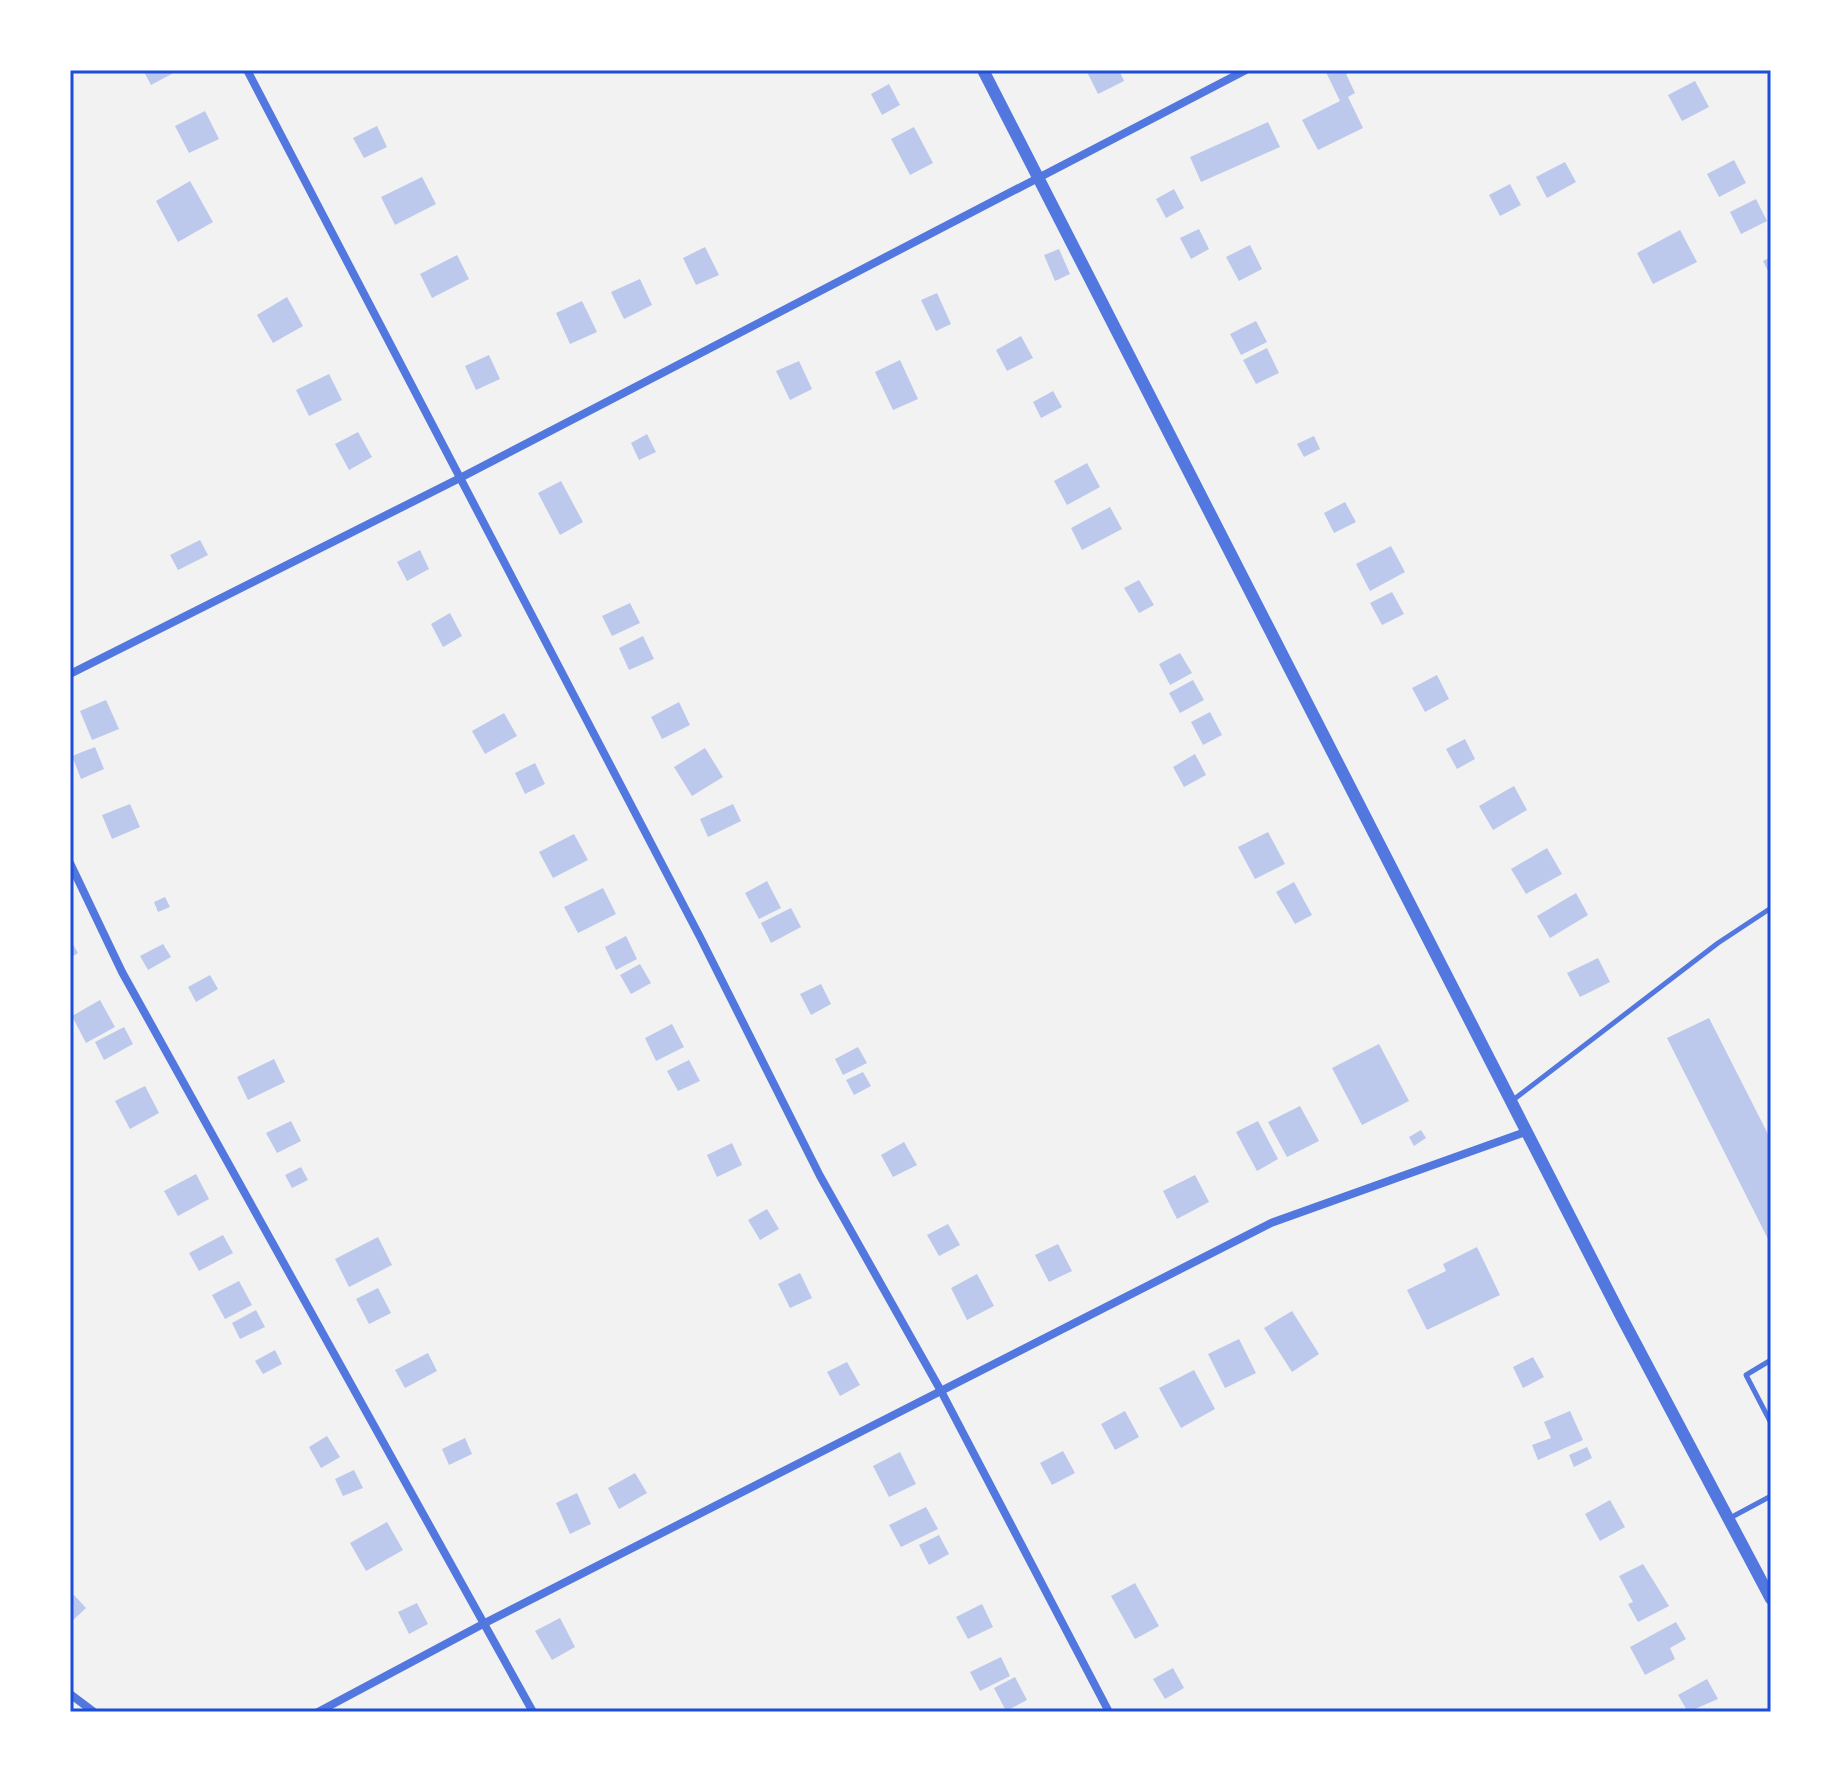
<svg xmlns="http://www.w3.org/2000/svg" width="1841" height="1782" font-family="'PT Sans',sans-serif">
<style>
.building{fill:#bdc9ec}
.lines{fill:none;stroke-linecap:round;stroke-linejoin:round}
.service{stroke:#5277de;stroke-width:5}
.minor{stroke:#5277de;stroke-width:8}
.tertiary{stroke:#5277de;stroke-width:12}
.neatline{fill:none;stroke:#1d4ed8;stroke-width:3}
</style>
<rect width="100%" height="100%" fill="#f2f2f2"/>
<!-- building -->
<g class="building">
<path d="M143,70H179L151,85Z"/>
<path d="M1086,70H1119L1124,81L1098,94Z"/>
<path d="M1325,70H1355L1346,74L1355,93L1348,97L1363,128L1318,150L1302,120L1340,101Z"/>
<path d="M1695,81L1709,107L1682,121L1668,95Z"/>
<path d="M889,84L900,105L882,115L871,94Z"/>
<path d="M205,111L219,139L189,153L175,126Z"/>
<path d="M1268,122L1280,147L1201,182L1190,157Z"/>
<path d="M377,126L387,147L364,158L353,138Z"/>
<path d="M914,127L933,163L910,175L891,139Z"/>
<path d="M1734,160L1746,183L1719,197L1707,174Z"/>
<path d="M1565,162L1576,182L1547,198L1536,177Z"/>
<path d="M422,177L436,204L395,225L381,197Z"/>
<path d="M190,181L213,222L178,242L156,201Z"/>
<path d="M1510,184L1521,205L1500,216L1489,195Z"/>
<path d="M1174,189L1184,208L1166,218L1156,199Z"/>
<path d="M1756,199L1767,221L1741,234L1730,212Z"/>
<path d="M1199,229L1209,249L1191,259L1180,238Z"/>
<path d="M1680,230L1697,262L1653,284L1637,253Z"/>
<path d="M1250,245L1262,269L1239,281L1226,257Z"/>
<path d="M705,247L719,275L696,285L683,258Z"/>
<path d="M1059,249L1070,274L1055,281L1044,255Z"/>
<path d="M457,255L469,279L432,298L420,274Z"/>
<path d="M1771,257V277L1763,261Z"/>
<path d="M640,279L652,305L624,319L611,292Z"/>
<path d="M937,293L951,324L936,331L921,300Z"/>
<path d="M287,297L303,326L273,343L257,315Z"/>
<path d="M582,301L597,332L570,344L556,313Z"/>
<path d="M1256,321L1267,342L1241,355L1230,334Z"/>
<path d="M1021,336L1033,358L1007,371L996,350Z"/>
<path d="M1267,348L1279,373L1256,384L1243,360Z"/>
<path d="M489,355L500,379L476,390L465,366Z"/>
<path d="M900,360L918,399L893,410L875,372Z"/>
<path d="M799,361L812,389L790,400L776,371Z"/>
<path d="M329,374L342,400L309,416L296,390Z"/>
<path d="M1053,391L1062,407L1041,418L1033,402Z"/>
<path d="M358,432L372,457L349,470L335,444Z"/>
<path d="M647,434L656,452L639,460L631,443Z"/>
<path d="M1314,436L1320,449L1304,457L1297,444Z"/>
<path d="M1087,463L1100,487L1067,505L1054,481Z"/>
<path d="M561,481L583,522L560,535L538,493Z"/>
<path d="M1345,502L1356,522L1334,533L1324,513Z"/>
<path d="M1110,507L1122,529L1082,550L1071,528Z"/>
<path d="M200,540L208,555L178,570L170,555Z"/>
<path d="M1391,546L1405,572L1370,591L1356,564Z"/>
<path d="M420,550L429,569L407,581L397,562Z"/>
<path d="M1139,580L1154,605L1139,613L1124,588Z"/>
<path d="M1392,592L1404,614L1382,625L1370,603Z"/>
<path d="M630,603L640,623L612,636L602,616Z"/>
<path d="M450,613L462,636L443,647L431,624Z"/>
<path d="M643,636L654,659L629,670L619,648Z"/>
<path d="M1180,653L1192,673L1170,685L1159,664Z"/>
<path d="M1437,675L1449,699L1425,712L1412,688Z"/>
<path d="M1193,680L1204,700L1180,713L1169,693Z"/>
<path d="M106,700L119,729L92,740L80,711Z"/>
<path d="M679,702L690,725L662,739L651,717Z"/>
<path d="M1210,712L1222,735L1203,745L1191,722Z"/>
<path d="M504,713L517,736L485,754L472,731Z"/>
<path d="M1465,739L1475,759L1457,769L1446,749Z"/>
<path d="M95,747L104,769L81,779L72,756Z"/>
<path d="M705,748L723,777L692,796L674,767Z"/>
<path d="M1195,754L1206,775L1184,787L1173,767Z"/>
<path d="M535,763L545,784L525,794L515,773Z"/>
<path d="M1514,786L1527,810L1493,830L1479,806Z"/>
<path d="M130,804L140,827L112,839L102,815Z"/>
<path d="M733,804L741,821L708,837L700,819Z"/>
<path d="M1268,832L1285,864L1255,879L1238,847Z"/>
<path d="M574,834L588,860L553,878L539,852Z"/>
<path d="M1547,848L1562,874L1526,894L1511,869Z"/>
<path d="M767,881L781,908L759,919L745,893Z"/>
<path d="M1294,882L1312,915L1295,924L1276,892Z"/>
<path d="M603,888L616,914L578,933L564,907Z"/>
<path d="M1576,893L1588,915L1550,938L1537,916Z"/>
<path d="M165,897L170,907L158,912L154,902Z"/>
<path d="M791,908L801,927L771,943L761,923Z"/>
<path d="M626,936L637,959L616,970L605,947Z"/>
<path d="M70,939L78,953L70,958Z"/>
<path d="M163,944L171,957L148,970L140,956Z"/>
<path d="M1598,958L1610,982L1580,997L1567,973Z"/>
<path d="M640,964L651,983L631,994L620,975Z"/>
<path d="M210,975L218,989L196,1002L188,987Z"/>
<path d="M821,984L831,1004L811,1015L800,994Z"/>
<path d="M100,1000L115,1027L86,1043L72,1016Z"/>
<path d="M1709,1018L1771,1140V1245L1667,1038Z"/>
<path d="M672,1024L684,1047L656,1061L645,1038Z"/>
<path d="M124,1027L133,1044L104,1060L95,1042Z"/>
<path d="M1379,1044L1409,1101L1362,1125L1332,1068Z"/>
<path d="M858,1047L867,1063L843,1075L835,1059Z"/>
<path d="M274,1059L285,1082L248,1100L237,1077Z"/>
<path d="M689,1060L700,1081L678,1091L667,1071Z"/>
<path d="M863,1072L871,1086L854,1095L846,1080Z"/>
<path d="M145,1086L159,1113L130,1129L115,1101Z"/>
<path d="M1300,1106L1319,1141L1287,1157L1268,1122Z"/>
<path d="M291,1121L301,1141L277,1153L266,1133Z"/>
<path d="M1258,1121L1278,1159L1257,1171L1236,1132Z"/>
<path d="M1421,1130L1426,1138L1414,1146L1409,1137Z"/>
<path d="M904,1142L917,1165L893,1177L881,1155Z"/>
<path d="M732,1143L742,1165L717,1177L707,1155Z"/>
<path d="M301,1167L308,1180L292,1188L285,1175Z"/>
<path d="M196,1174L209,1199L178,1216L164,1191Z"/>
<path d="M1195,1175L1209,1202L1177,1219L1163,1191Z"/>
<path d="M767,1209L779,1229L760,1240L748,1220Z"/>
<path d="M948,1224L960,1245L939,1256L927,1235Z"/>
<path d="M223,1235L233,1253L199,1271L189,1253Z"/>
<path d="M378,1237L392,1265L349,1287L335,1259Z"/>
<path d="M1058,1244L1072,1271L1049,1282L1035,1255Z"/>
<path d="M1477,1247L1500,1295L1427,1330L1407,1290L1446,1271L1443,1264Z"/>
<path d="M800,1273L812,1298L790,1308L778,1284Z"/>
<path d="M977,1274L994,1306L967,1320L951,1288Z"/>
<path d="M239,1281L252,1305L225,1319L212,1295Z"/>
<path d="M378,1288L391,1313L369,1324L356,1299Z"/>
<path d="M256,1310L265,1327L240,1339L232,1323Z"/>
<path d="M1292,1311L1319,1354L1292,1372L1264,1328Z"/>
<path d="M1239,1339L1256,1373L1225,1388L1208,1354Z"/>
<path d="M275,1350L282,1364L263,1374L255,1361Z"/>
<path d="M428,1353L437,1371L405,1388L395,1370Z"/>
<path d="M1533,1357L1544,1377L1523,1388L1513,1367Z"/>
<path d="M847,1362L860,1385L840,1396L827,1372Z"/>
<path d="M1194,1370L1215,1409L1181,1428L1159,1388Z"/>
<path d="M1125,1411L1139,1437L1115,1450L1101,1424Z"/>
<path d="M1570,1411L1583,1440L1538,1460L1532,1445L1551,1438L1544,1422Z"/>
<path d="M327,1436L340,1457L321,1468L309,1447Z"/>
<path d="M465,1438L472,1454L449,1465L442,1449Z"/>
<path d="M1587,1447L1592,1458L1574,1467L1569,1455Z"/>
<path d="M1063,1451L1075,1473L1052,1485L1040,1463Z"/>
<path d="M900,1452L916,1484L889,1497L873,1466Z"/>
<path d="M354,1470L363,1488L343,1496L335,1479Z"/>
<path d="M635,1473L647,1493L619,1509L608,1488Z"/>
<path d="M577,1493L591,1524L570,1534L556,1503Z"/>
<path d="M1610,1500L1625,1527L1600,1541L1585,1514Z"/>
<path d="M926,1507L938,1529L901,1547L889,1525Z"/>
<path d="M387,1522L403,1550L366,1571L350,1543Z"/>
<path d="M939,1535L949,1554L929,1565L919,1545Z"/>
<path d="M1643,1564L1669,1606L1638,1622L1628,1604L1633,1602L1619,1576Z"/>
<path d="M1135,1583L1159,1626L1135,1639L1111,1596Z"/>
<path d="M74,1595L86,1608L70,1623V1598Z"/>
<path d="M417,1603L428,1624L409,1634L398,1612Z"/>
<path d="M982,1604L993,1627L968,1639L956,1617Z"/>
<path d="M560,1618L575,1647L552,1660L535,1631Z"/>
<path d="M1676,1622L1686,1639L1670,1648L1675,1659L1645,1675L1630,1647Z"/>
<path d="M1001,1657L1010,1676L980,1691L970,1672Z"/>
<path d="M1173,1668L1184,1688L1165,1699L1153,1679Z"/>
<path d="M1015,1677L1027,1700L1006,1711L994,1688Z"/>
<path d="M1707,1679L1718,1699L1688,1712L1678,1695Z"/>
</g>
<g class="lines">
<!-- service -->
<g class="service">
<path d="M1513,1100L1718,943L1771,908"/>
<path d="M1771,1360L1746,1375L1771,1423"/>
<path d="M1730,1518L1771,1496"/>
</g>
<!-- minor -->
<g class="minor">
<path d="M247,70L700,937L820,1176L941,1391L1109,1712"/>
<path d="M70,674L460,478L1246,70"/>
<path d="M70,863L122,972L533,1712"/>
<path d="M70,1694L94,1712"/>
<path d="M318,1712L483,1624L1271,1223L1528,1131"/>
</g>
<!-- tertiary -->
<path class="tertiary" d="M983,70L1621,1316L1771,1599"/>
</g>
<!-- border -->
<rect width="1841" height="1782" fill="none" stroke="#ffffff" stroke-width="144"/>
<rect x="72" y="72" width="1697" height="1638" class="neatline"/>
</svg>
